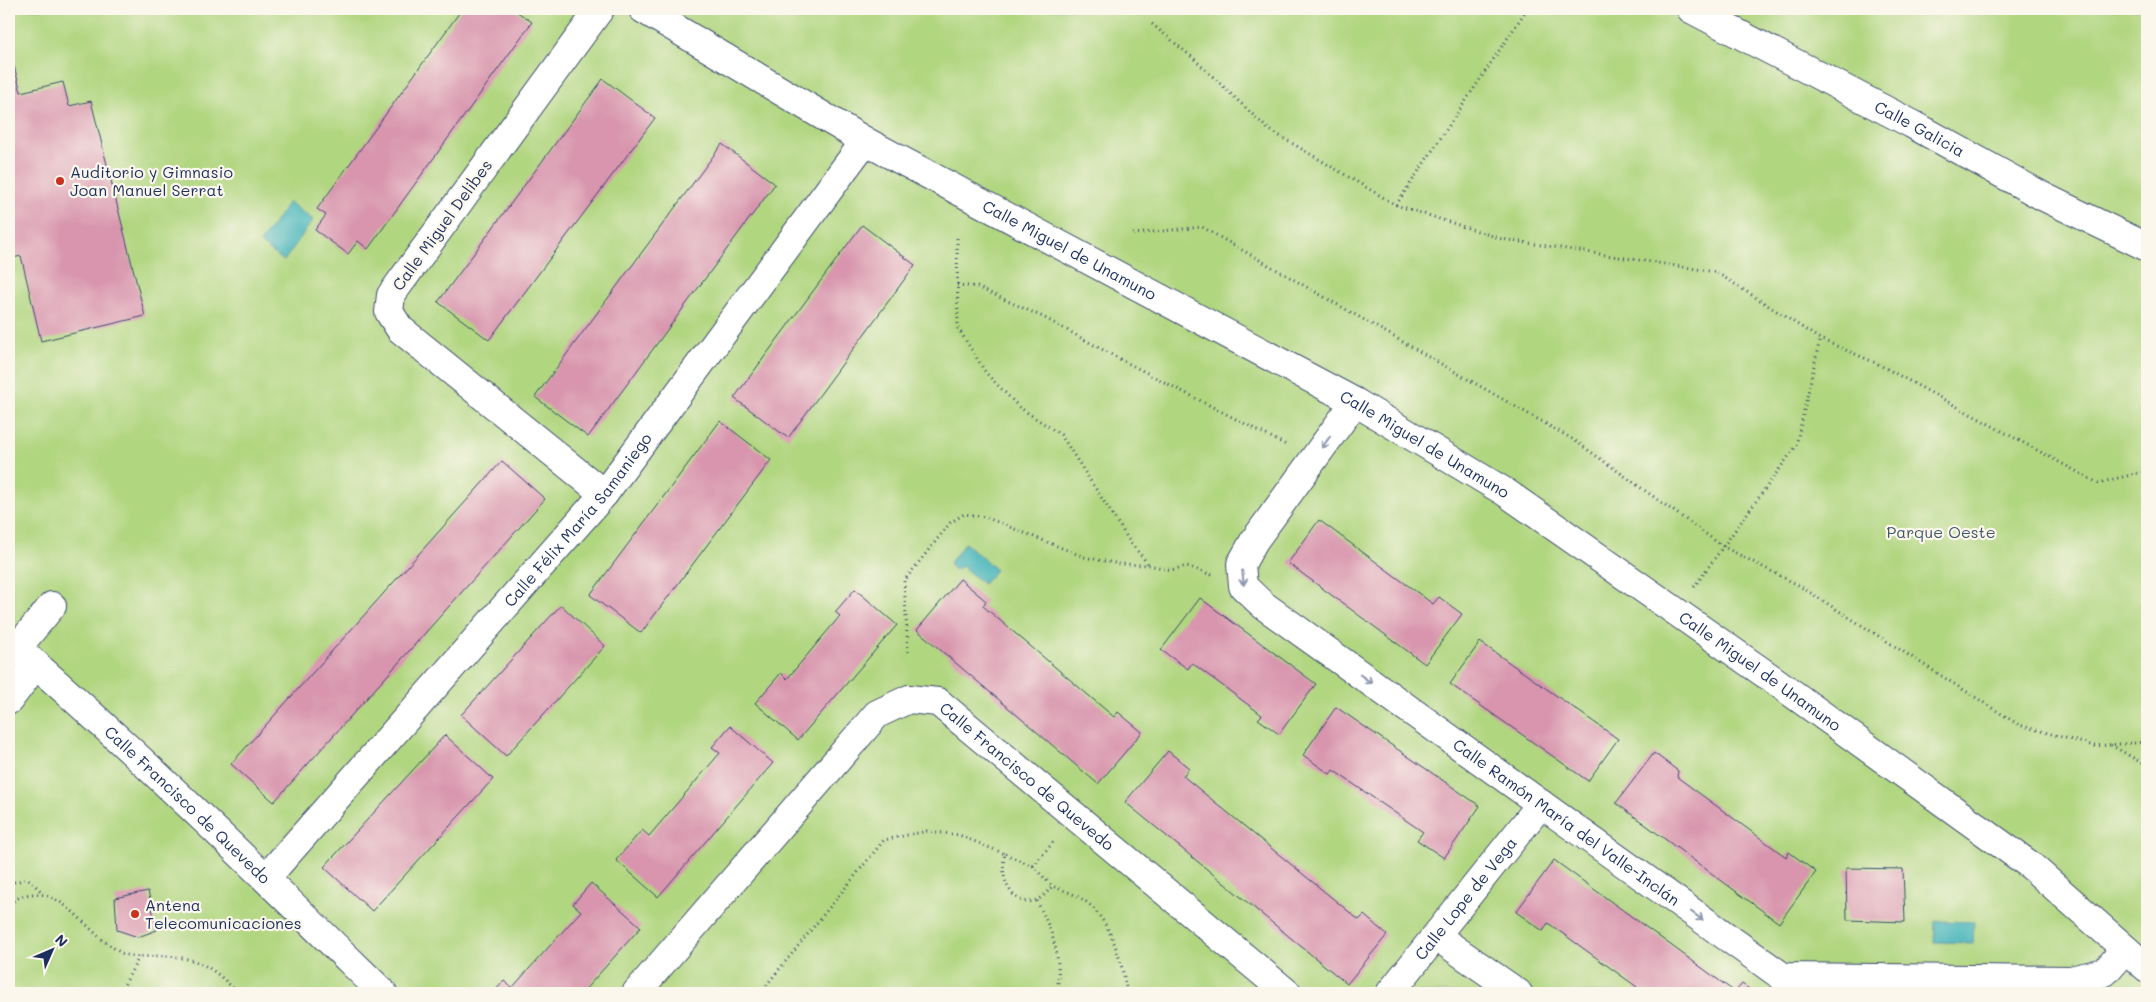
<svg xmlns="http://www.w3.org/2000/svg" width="2156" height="1002" font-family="Mali,sans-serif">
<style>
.green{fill:#b1d680;stroke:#66826f}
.water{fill:#42b3b9;stroke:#2e718c}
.building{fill:#d895ad}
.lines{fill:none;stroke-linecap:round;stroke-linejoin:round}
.minor-casing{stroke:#3b4b6f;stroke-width:30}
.path{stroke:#3b4b6f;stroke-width:3;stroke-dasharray:1 4;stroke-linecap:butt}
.minor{stroke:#fff;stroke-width:28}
.oneway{stroke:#8d97ae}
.poi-dot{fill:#c8321e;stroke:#fbf7ec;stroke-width:2}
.labels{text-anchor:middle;stroke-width:4.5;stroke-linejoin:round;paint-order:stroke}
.street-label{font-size:16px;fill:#1b2f5e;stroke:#fbf7ec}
.poi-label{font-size:16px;fill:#1b2f5e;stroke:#fbf7ec;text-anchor:start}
.park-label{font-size:16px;fill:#405966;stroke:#fbf7ec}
</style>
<rect width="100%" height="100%" fill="#fbf7ec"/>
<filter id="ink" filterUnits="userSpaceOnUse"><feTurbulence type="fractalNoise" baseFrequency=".02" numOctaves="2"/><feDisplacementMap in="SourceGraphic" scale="10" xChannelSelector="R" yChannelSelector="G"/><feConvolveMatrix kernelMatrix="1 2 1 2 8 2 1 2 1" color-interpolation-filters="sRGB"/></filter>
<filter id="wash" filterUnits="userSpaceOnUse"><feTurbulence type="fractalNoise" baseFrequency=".0096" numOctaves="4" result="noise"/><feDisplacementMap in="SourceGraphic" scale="20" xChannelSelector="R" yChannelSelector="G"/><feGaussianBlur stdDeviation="1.12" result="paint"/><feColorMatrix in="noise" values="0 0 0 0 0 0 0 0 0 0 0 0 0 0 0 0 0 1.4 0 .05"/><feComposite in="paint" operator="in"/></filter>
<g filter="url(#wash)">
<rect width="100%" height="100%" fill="#efe9cf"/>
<!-- green -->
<rect class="green" x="9" y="9" width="2138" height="984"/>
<!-- water -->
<g class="water">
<path d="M289,202L313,220L284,261L260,243Z"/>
<path d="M965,543L996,570L983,584L962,566L958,569H953L949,564Z"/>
<path d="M1935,921L1974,922L1973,943L1934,942Z"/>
</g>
<g id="blocks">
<!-- building -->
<g class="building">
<path d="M462,9H513L532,22L368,249L358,241L348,254L315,230L326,215L317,209Z"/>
<path d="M14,66L21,92L63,82L69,106L91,101L145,316L41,341L21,256L9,259V68Z"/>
<path d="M603,79L655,118L489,340L438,302Z"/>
<path d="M722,144L775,184L588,437L535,397Z"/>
<path d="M862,225L915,265L788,438L734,398Z"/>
<path d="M720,421L771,460L641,633L590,595Z"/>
<path d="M502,461L545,499L274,802L231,764Z"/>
<path d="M1319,520L1433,604L1439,597L1462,614L1425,664L1288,563Z"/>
<path d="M960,579L986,601L983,606L1114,717L1118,712L1142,732L1098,784L917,630Z"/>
<path d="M855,589L897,625L798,740L755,703L781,673L787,679L840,616L835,612Z"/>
<path d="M1200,598L1316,684L1279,734L1258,719L1262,715L1192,663L1188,669L1161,650Z"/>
<path d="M561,605L605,646L506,756L461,715Z"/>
<path d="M1480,642L1618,739L1588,781L1450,684Z"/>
<path d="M1336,707L1480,806L1444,858L1417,840L1423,832L1333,770L1330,774L1303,755Z"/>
<path d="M730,726L773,763L658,897L616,860L642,830L649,836L720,753L712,747Z"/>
<path d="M445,735L493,779L372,911L324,867Z"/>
<path d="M1168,751L1189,768L1183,776L1359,920L1364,915L1387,935L1347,984L1125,802Z"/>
<path d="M1654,753L1678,771L1677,777L1786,857L1789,852L1816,872L1779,923L1616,803Z"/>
<path d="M1554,860L1735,992L1742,984L1755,993H1633L1637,987L1548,923L1543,931L1516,912Z"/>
<path d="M1846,868L1903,869L1905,922L1847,920Z"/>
<path d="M591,883L641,927L582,993H493L504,981L512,988L581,911L573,904Z"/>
<path d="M148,891L157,930L138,937L117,930L115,898Z"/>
</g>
</g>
</g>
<g filter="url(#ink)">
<use href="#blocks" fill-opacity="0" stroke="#3b4b6f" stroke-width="1"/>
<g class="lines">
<defs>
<g id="minor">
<path d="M600,9L391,295L389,312L400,329L604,494"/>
<path id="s1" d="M643,9L865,141L1355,402L1505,492L1771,678L2030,865L2147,968"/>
<path id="s2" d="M1691,9L1912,124L2044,197L2147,247"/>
<path id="s3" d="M1355,402L1254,541L1241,564L1243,586L1263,605L1783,977L2071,980L2105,972L2125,949"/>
<path id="s4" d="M9,643L17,648C143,758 263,876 383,993"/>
<path d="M17,648L52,606"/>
<path d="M9,700L36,664"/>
<path id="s5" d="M266,878L604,494L865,141"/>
<path d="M1436,936L1518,993"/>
<path id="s6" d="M636,993L877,714L909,699L938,702L1287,993"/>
<path id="s7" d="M1390,993L1541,804"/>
</g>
</defs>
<!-- minor casing -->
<use href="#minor" class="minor-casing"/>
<!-- path -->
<g class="path">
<path d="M1152,24L1193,58L1268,129L1396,205L1502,239L1716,272L1820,339L1876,363L2098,483L2147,471"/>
<path d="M1396,205L1527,9"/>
<path d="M1133,234L1202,227L1574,440L1724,547L1798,585L2019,725L2094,746L2147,742"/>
<path d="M957,238L958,328L986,373L1019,407L1061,435L1130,542L1149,565"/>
<path d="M957,285L977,287L1043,317L1116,357L1286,445"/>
<path d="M1694,587L1796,446L1820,339"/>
<path d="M908,652L904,581L950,523L964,514L985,517L1084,557L1120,564L1149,565L1171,570L1187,566L1212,575"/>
<path d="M2111,745L2147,766"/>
<path d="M1005,854L1033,866L1052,886"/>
<path d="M1033,866L1055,840"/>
<path d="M9,883L28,879L43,893"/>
<path d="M1037,901C1053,933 1062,957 1057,993"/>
<path d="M9,903C14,901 20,896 26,895C60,887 83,926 108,944C113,947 118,952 124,954C138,959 152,955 166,956C201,958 215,970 238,993"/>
<path d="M120,993L139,957"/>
<path d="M760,993L884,840L927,831L959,835L1005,854C996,888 1026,923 1052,886C1065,891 1079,895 1090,905C1113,927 1122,963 1127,993"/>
</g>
<!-- minor -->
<use href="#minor" class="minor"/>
</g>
<!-- one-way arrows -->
<defs><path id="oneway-shaft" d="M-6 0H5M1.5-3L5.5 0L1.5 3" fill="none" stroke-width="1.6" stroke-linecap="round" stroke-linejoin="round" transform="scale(1.25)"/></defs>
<g class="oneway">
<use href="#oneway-shaft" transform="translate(1326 442) rotate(126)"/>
<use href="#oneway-shaft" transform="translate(1243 578) rotate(84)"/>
<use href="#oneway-shaft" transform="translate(1366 679) rotate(36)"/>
<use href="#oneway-shaft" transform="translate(1697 916) rotate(36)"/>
</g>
</g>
<!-- markers -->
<g class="poi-dot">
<circle cx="60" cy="181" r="5"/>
<circle cx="135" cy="914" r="5"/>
</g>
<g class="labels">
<!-- street labels -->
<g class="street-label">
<text dy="6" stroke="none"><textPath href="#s2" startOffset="258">Calle Galicia</textPath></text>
<text transform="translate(442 225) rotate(-54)" y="6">Calle Miguel Delibes</text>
<text dy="6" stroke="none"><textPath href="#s1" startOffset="490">Calle Miguel de Unamuno</textPath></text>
<text dy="6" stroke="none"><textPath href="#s1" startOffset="895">Calle Miguel de Unamuno</textPath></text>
<text dy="6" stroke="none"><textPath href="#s5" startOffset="475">Calle Félix María Samaniego</textPath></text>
<text dy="6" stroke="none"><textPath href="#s1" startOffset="1300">Calle Miguel de Unamuno</textPath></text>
<text dy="6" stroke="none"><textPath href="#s6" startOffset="549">Calle Francisco de Quevedo</textPath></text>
<text dy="6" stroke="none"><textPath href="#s4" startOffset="241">Calle Francisco de Quevedo</textPath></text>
<text dy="6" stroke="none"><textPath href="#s3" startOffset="621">Calle Ramón María del Valle-Inclán</textPath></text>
<text dy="6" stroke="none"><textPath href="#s7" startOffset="121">Calle Lope de Vega</textPath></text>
</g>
<!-- poi labels -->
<g class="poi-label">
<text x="70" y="178">Auditorio y Gimnasio<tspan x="70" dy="18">Joan Manuel Serrat</tspan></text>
<text x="145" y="911">Antena<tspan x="145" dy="18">Telecomunicaciones</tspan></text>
</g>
<!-- park labels -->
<g class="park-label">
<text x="1941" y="538">Parque Oeste</text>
</g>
</g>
<!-- margin -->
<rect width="2156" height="1002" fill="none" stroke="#fbf7ec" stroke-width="30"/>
<!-- north arrow -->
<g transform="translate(52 950) rotate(45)" stroke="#fbf7ec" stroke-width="4" paint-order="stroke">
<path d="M0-4L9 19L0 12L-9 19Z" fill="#1b2f5e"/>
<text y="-8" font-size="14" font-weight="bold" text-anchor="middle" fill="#1b2f5e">N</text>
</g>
</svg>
